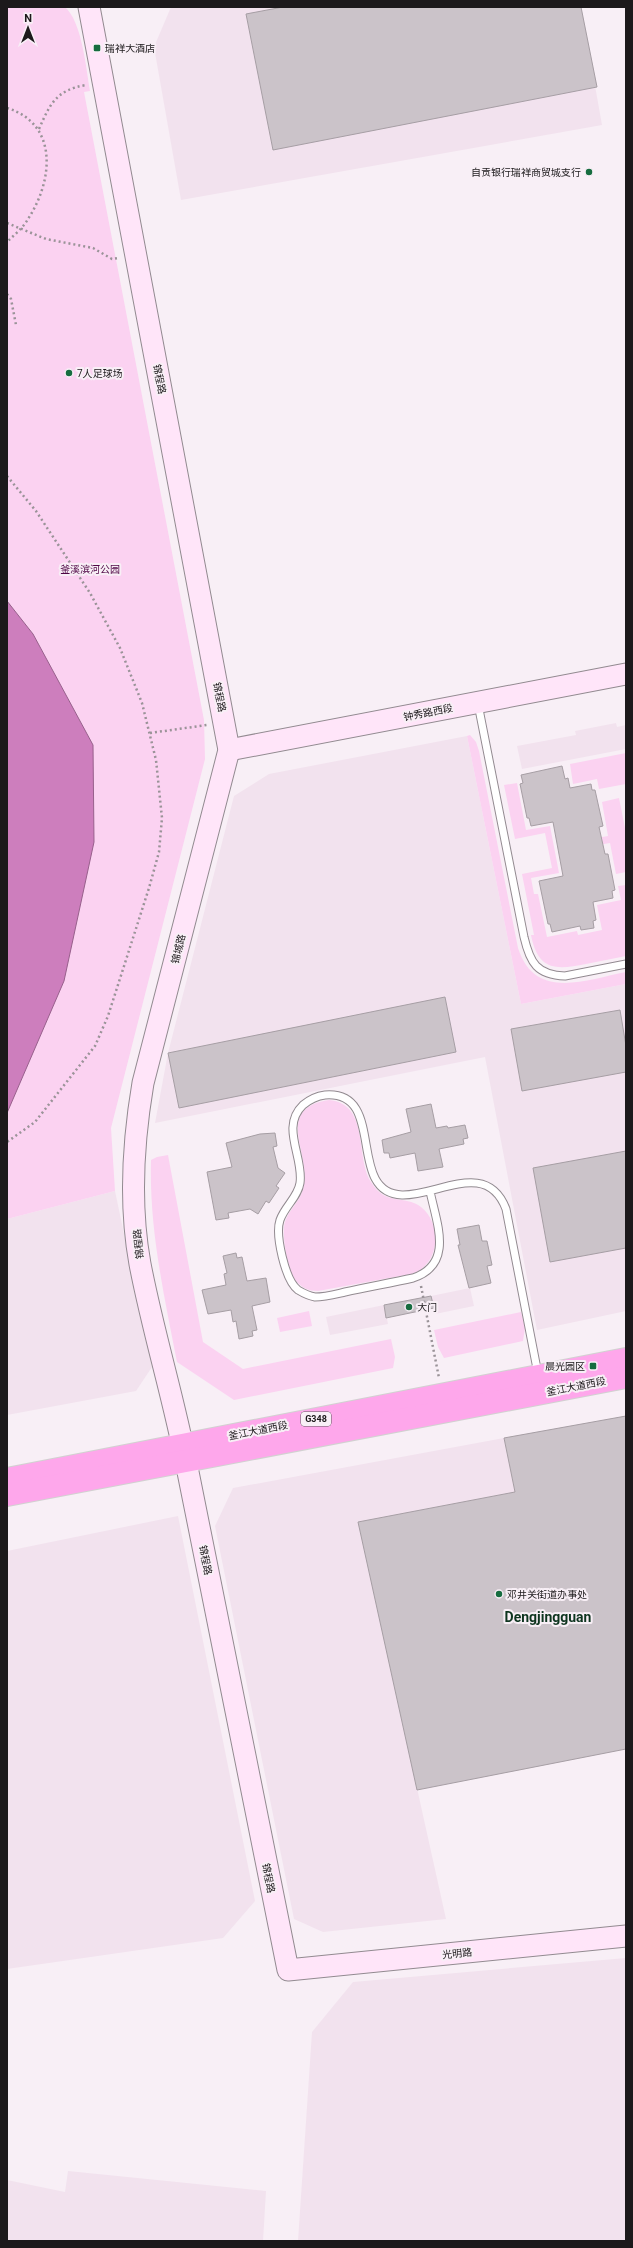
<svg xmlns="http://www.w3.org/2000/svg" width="633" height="2248" font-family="Roboto,'Noto Sans SC',sans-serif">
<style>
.built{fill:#f2e2ee}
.green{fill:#fbd2f1}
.water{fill:#cd7ebd;stroke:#98608c}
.building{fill:#cbc3c9;stroke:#a69ea4}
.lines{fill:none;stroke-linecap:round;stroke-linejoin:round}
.lane-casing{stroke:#928a90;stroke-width:9}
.secondary-casing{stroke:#928a90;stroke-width:23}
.highway-casing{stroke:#d2d1d1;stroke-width:24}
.path{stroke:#9a9398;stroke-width:2.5;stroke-dasharray:2 3;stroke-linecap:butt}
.lane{stroke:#fff;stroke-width:7}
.secondary{stroke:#ffe5f9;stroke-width:21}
.highway{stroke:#fea7eb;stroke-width:22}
.poi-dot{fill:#166c3f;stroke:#f8eff6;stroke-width:1.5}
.labels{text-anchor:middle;stroke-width:4;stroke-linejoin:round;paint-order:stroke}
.shield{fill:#f8eff6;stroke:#5e595d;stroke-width:1}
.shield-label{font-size:9px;font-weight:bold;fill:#1c191b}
.poi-label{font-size:10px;fill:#1c191b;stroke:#f8eff6;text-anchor:start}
.street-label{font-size:10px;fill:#1c191b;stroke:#f8eff6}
.park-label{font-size:10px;fill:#4f0545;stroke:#f8eff6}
.district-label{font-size:14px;font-weight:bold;fill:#0e351f;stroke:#f8eff6}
</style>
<rect width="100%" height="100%" fill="#f8eff6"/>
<!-- built -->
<g class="built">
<path d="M171,7H581L602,125L181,200L154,47Z"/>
<path d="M616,723L617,727L626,725V749L522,769L517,746L576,735L575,731Z"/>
<path d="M467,736L521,1004L626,984V1311L537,1330L485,1057L155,1123L168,1053L234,796L269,774Z"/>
<path d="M115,1191L152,1367L136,1391L7,1415V1219Z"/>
<path d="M470,1288L474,1306L435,1314L431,1296Z"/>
<path d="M384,1305L388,1324L330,1335L326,1317Z"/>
<path d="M504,1438L515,1492L358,1522L446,1919L323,1932L294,1919L215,1526L233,1488Z"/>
<path d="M178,1516L255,1901L223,1938L7,1969V1551Z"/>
<path d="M626,1958V2241H298L312,2032L353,1982Z"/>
<path d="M68,2171L266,2191L263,2241H7V2180L65,2192Z"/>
</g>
<!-- green -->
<g class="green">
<path d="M7,7H65C82,22 86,68 90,91L84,92L204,720L205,759L111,1128L115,1191L7,1219V1113L93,745L33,634L7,601Z"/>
<path d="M470,735L476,742L479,751L518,948C535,1001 585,980 626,972V984L521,1004L467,736Z"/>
<path d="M626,753V784L599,789L597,779L573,784L570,764Z"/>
<path d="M517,783L526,830L550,826L559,873L531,878L534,894H538L547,937L577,931L578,935L602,930L597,905L621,900L618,886L626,885V956C613,959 599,961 586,964C556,970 538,971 531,935H534L522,874L552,868L545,833L515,839L504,785Z"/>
<path d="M619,798L626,833V872L616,874L610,843L581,848L580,841L608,836L602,802Z"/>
<path d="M329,1100C370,1104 355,1157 371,1182C386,1207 404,1194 421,1207C442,1223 441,1265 411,1274L318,1291C309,1291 302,1288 296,1281C288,1272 281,1234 285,1222C289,1209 302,1200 304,1185C310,1153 274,1108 329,1100Z"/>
<path d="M168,1155L203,1342L243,1369L391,1339L395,1357L393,1368L234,1400L177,1362C164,1295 149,1229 151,1160L157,1157Z"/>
<path d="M309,1311L312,1326L280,1332L277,1318Z"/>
<path d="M521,1312L525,1328L523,1341L444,1358L438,1347L434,1330Z"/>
</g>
<!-- water -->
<path class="water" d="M7,601L33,634L93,745L94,842L64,981L7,1113Z"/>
<!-- building -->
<g class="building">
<path d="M283,7H581L597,87L273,150L246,14Z"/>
<path d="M562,766L565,779L568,778L570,788L591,784L592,790H595L603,826L599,827L605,854H608L615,890L612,891L613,898L593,902L596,920L593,921L594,928L581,930L580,926L552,932L550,924H548L539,881L563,876L553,822L531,826L529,818H527L520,784L523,783L521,775Z"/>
<path d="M445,997L456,1052L179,1108L168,1053Z"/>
<path d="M620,1010L626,1046V1072L522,1091L511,1029Z"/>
<path d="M431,1104L436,1128L447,1126L448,1128L465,1125L468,1138L463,1139L464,1144L439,1149L443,1167L418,1171L415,1153L390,1158L389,1153H384L382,1140L411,1132L406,1109Z"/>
<path d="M275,1133L277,1146L273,1147L278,1168L285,1173L276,1186L279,1188L269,1203L266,1201L258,1214L250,1209L228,1213L229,1218L216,1220L207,1172L232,1167L226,1143L260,1134Z"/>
<path d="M626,1151V1248L550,1262L533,1168Z"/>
<path d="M479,1225L482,1241H487L492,1265L487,1266L491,1283L469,1288L458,1245H460L457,1229Z"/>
<path d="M236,1253L237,1258L242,1257L247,1281L266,1278L270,1302L252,1306L257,1330L252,1331L253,1336L239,1339L236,1321L233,1322L231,1310L208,1314L202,1290L226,1285L224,1274L227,1273L223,1256Z"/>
<path d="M431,1296L434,1308L386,1318L384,1305Z"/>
<path d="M626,1416V1749L417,1790L358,1522L515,1492L504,1438Z"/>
</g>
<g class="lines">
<defs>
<g id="lane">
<path d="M478,704L524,937C530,963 537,975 565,976L626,964"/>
<path d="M430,1191C436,1222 455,1264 413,1278C390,1283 368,1287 345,1292C336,1294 325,1297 315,1297C309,1296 303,1293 298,1290C285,1280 275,1235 280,1220C285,1206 298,1197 300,1183C304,1157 280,1127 303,1105C309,1100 317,1096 325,1095C388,1090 345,1193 402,1195C438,1196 487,1159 506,1209L538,1374"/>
</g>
<g id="secondary">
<path d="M89,7L229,750L143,1083C133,1142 129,1204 140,1264C153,1332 174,1399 187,1467C221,1635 254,1802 288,1970L626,1936"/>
<path d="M229,750L626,674"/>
</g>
<g id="highway">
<path d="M7,1479L626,1359"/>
<path d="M7,1495L626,1377"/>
</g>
</defs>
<!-- lane casing -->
<use href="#lane" class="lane-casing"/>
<!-- secondary casing -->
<use href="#secondary" class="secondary-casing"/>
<!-- highway casing -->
<use href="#highway" class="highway-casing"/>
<!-- path -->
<g class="path">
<path d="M7,108C59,124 53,181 28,219C23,228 14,235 7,242"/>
<path d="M39,129C50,104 56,90 86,85"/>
<path d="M7,223L46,239L93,248L112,259L118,258"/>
<path d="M7,294L11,299L16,325"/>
<path d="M7,476L36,511L90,593L120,648L142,703L156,760L162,818L159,852L149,888L108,1016L95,1046L35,1122L7,1142"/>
<path d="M150,733L207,725"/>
<path d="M421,1286L439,1378"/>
</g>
<!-- lane -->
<use href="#lane" class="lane"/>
<!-- secondary -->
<use href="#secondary" class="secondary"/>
<!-- highway -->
<use href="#highway" class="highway"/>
</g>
<!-- markers -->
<g class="poi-dot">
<rect x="93" y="44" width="8" height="8" rx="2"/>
<circle cx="589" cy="172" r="4"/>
<circle cx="69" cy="373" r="4"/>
<circle cx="409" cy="1307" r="4"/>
<rect x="589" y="1362" width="8" height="8" rx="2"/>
<circle cx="499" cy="1594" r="4"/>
</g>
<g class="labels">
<!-- shield labels -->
<rect class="shield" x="301" y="1412" width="30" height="14" rx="3"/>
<g class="shield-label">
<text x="316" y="1422">G348</text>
</g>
<!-- poi labels -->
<g class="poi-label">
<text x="105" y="52">瑞祥大酒店</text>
<text x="581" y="176" text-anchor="end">自贡银行瑞祥商贸城支行</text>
<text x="77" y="377">7人足球场</text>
<text x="417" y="1311">大门</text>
<text x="585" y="1370" text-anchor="end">晨光园区</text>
<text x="507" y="1598">邓井关街道办事处</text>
</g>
<!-- street labels -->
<g class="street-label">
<text transform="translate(160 379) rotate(79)" y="4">锦程路</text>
<text transform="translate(220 697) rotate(79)" y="4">锦程路</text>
<text transform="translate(428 712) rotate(-11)" y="4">钟秀路西段</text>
<text transform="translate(178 949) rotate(-76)" y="4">锦城路</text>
<text transform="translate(138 1244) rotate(-96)" y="4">锦程路</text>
<text transform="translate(576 1386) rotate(-11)" y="4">釜江大道西段</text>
<text transform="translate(258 1430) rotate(-11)" y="4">釜江大道西段</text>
<text transform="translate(206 1560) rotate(79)" y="4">锦程路</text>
<text transform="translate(269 1878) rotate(79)" y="4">锦程路</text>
<text transform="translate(457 1953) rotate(-6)" y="4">光明路</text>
</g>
<!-- park labels -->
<g class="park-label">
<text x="90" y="573">釜溪滨河公园</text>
</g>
<!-- district labels -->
<g class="district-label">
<text x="548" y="1622">Dengjingguan</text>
</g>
</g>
<!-- border -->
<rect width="633" height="2248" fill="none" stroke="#1c191b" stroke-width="16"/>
<!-- north arrow -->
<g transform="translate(28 28)" stroke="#f8eff6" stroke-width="3" paint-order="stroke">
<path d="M0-3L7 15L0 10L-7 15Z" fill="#1c191b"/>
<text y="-6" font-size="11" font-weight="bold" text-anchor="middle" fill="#1c191b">N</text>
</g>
</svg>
